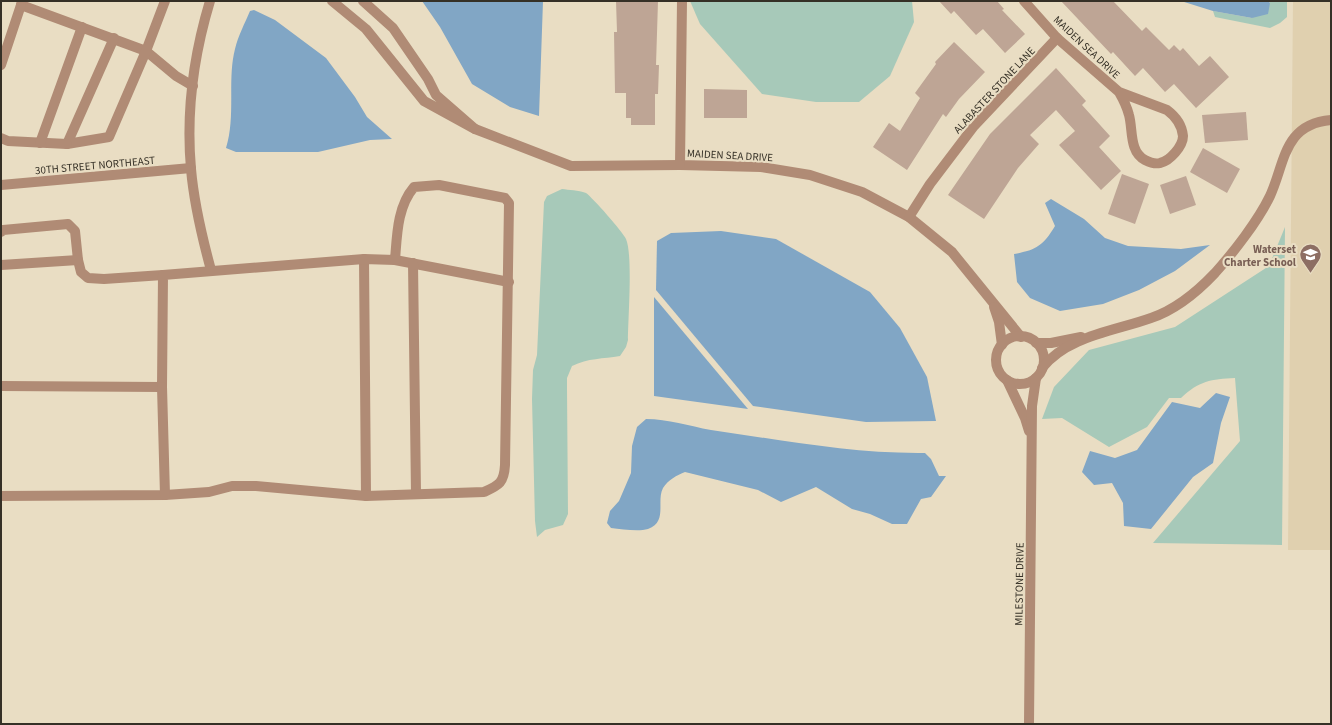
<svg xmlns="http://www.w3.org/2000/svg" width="1332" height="725" font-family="'Source Sans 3',sans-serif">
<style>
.built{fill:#e0d0af}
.green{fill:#a7c9b9}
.water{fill:#81a6c5}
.building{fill:#bea595}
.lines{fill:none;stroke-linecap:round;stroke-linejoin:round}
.minor{stroke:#b08b75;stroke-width:10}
.labels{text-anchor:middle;stroke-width:4;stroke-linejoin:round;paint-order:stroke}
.street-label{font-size:11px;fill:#353026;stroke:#e9ddc3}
.education-label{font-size:11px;font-weight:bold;fill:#785e54;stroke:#e9ddc3;text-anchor:end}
</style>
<rect width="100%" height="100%" fill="#e9ddc3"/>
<!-- built -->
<path class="built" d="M1293,1H1331V550H1288Z"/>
<!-- green -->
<g class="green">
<path d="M690,1H912L914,22L890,76L859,102H816L762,94L700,24Z"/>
<path d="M1268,1H1287V17L1280,23L1270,28L1215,17L1213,11L1252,18L1270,3Z"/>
<path d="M562,189C569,190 578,190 586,193C592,197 623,232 626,239C633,255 628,319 628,340L626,347L620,356C603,359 588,358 572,366L567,378V389L568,514L563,525L545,530L537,537L535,521L532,399L533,370L537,355L544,202L547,196Z"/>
<path d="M1285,227L1282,545L1153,543L1240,441L1235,378C1211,379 1199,381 1181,398H1169L1147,427L1109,447L1062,418L1042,419L1054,387L1089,350L1175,327L1269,266Z"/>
</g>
<!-- water -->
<g class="water">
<path d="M422,1H543L539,116L510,107L472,84L440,27Z"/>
<path d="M1181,1H1268L1270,3L1268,14L1252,18L1213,11Z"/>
<path d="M254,10L275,20L326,58L355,97L367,117L392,139L370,140L318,152H236L226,148C236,116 227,80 235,49C238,36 245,23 250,11Z"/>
<path d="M1051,199L1084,219L1105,238L1128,246L1181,249L1210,245L1175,271L1139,290L1103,304L1060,311L1030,298L1017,282L1014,254C1036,250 1043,246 1055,226L1045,203Z"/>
<path d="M721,231L776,239L870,292L900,328L927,377L936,421L866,422L753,406L656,290L657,241L671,233Z"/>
<path d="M654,297L748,409L654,396Z"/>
<path d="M1216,393L1230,397L1221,423L1213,463L1193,477L1151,529L1124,526L1123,503L1112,483L1094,485L1082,472L1090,451L1115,458L1137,450L1172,402L1200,408Z"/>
<path d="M646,419C668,419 689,426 711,430C782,440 853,454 925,453L931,459L939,476H946L931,497L921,499L907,524H892L870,514L852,509L816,487L781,502L758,490L685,472C677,475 668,480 663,488C656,501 668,522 648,529C638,532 622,529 611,528L607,523L610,511L619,501L631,473L632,446L637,427Z"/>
</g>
<!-- building -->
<g class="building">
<path d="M616,1H658L656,65H659L658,94H655V125H631V118H626V93H615L614,32H617Z"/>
<path d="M939,1H997L1004,9L1002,10L1025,34L1005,53L983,29L976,35L954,11L951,14Z"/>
<path d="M1061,1H1113L1142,31L1146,27L1169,50L1174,45L1180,51L1183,48L1199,66L1210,56L1229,77L1196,108L1174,84L1165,92L1143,68L1135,76L1113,52L1111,54Z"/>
<path d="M954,42L985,72L959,99L946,117L943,114L907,170L873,147L889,123L900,131L920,98L915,93L936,64L935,62Z"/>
<path d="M1056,68L1086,101L1082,105L1110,136L1099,147L1121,171L1101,190L1059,145L1075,131L1056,110L1030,135L1039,144L1018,168L984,219L948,195L990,134Z"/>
<path d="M704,89L747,90V118H704Z"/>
<path d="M1246,112L1248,140L1205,143L1202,115Z"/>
<path d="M1203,148L1240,169L1227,193L1190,172Z"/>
<path d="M1122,174L1149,184L1135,224L1108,214Z"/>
<path d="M1186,176L1196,205L1170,214L1160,185Z"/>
</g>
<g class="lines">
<!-- minor -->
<g class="minor">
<path d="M22,1L21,5L146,51L176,76L193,86"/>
<path d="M210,1C194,54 186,113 191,169C194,204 202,237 211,270"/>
<path d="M332,1L366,29L424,101L475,129L436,95L428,79L393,28L363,1"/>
<path d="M682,1L680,165L761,167L810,175L862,192L909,217L952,252L1021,337"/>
<path d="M1024,1L1057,38L1119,92L1167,110C1175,116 1182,125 1183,136C1183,146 1170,161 1160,163C1156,164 1149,162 1145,160C1129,152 1133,129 1129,115C1127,107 1123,99 1119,92"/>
<path d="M114,38L67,144L109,137L146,51L165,1"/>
<path d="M1,65L21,5"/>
<path d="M475,129L571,166L680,165"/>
<path d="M1,138L8,141L67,144"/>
<path d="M40,143L82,27"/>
<path d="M1,185L191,168"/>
<path d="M909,217L930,184L974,126L1057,38"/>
<path d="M1,232L3,230L68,224L75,231L78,260L81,272L88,278L104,279L163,275"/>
<path d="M364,259L366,496"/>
<path d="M395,260L509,282"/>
<path d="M413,263L416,494"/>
<path d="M1,265L78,260"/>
<path d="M994,307L999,322L1002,345"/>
<circle cx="1020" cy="360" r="24"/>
<path d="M1036,343H1051L1081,337"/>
<path d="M1042,368C1067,336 1115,331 1151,318C1175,310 1198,291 1215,273C1233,253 1258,221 1270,196C1285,164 1283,124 1331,120"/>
<path d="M1007,380L1025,418L1029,431"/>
<path d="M1,386L162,387L163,275L364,259L395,260C397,236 397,207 414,187L439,185L505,198L509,203L505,465C504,483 499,485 484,492L366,496L256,486H232L209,492L165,495L1,496"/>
<path d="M162,387L165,495"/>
<path d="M1029,724L1032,406L1036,378"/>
</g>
</g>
<!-- icons -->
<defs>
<symbol id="school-pin" viewBox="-11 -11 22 30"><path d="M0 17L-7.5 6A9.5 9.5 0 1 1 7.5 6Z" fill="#8d6e63" stroke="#e9ddc3"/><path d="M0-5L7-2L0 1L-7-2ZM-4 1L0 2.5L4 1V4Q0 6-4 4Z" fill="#fff"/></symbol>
</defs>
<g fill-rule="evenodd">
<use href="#school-pin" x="1298" y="242" width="25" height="34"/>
</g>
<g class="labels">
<!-- street labels -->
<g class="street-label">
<text transform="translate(1087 47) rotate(43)" y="4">MAIDEN SEA DRIVE</text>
<text transform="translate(994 90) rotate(-47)" y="4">ALABASTER STONE LANE</text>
<text transform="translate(730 155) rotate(3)" y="4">MAIDEN SEA DRIVE</text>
<text transform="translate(95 165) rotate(-5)" y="4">30TH STREET NORTHEAST</text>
<text transform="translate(1019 584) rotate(-89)" y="4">MILESTONE DRIVE</text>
</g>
<!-- education labels -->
<g class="education-label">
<text x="1296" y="253">Waterset<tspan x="1296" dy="13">Charter School</tspan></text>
</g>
</g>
<!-- border -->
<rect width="1332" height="725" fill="none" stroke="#353026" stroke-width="4"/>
</svg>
